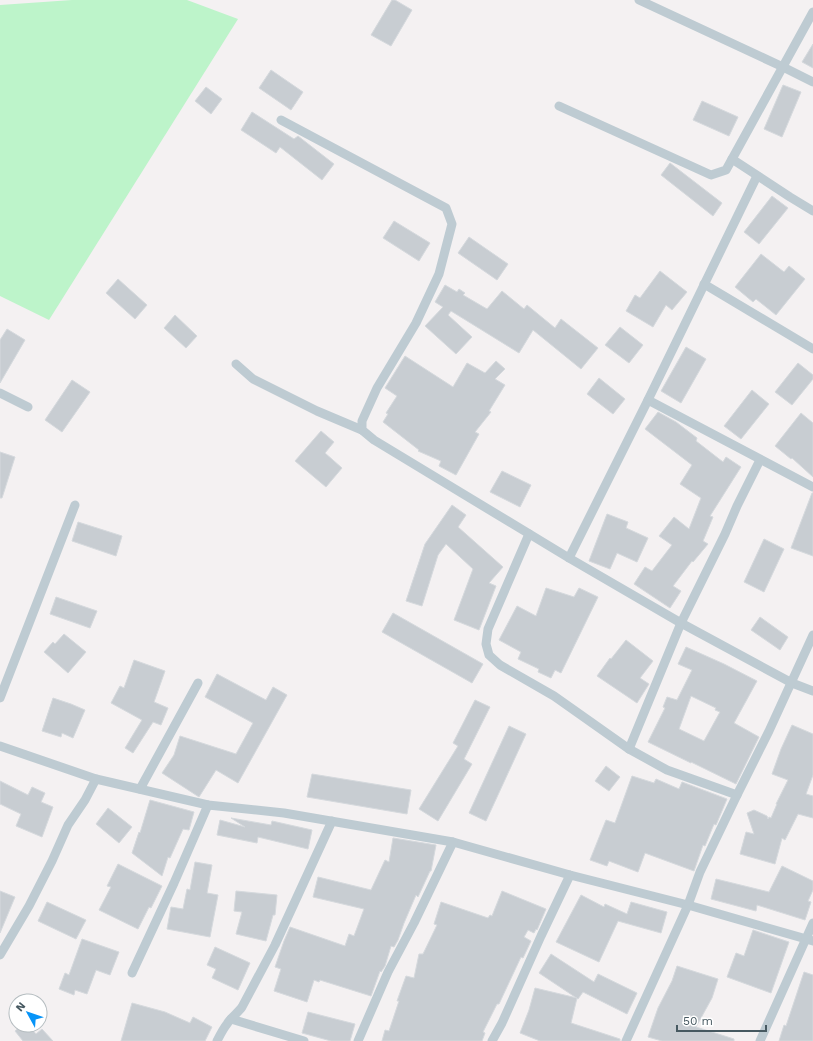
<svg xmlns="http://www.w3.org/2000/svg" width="813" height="1041" font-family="'Work Sans',sans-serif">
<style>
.green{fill:#bdf4ca}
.building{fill:#c8cdd2;stroke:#d5d9dd;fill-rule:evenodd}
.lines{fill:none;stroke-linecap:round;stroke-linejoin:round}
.street{stroke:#becbd2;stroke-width:9}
</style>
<rect width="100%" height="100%" fill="#f4f1f2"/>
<!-- green -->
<path class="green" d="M72,0H187L238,19L49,320L0,296V5Z"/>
<!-- building -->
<g class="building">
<path d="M392,0H395L412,10L391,46L371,35Z"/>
<path d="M813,44V68L802,62Z"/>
<path d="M271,70L303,92L291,110L259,88Z"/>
<path d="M783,85L801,92L782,137L764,129Z"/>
<path d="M206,87L222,99L211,114L195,101Z"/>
<path d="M702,101L738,117L729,136L693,120Z"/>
<path d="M252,112L294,139L298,136L334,164L322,180L280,147L276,153L241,130Z"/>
<path d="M670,163L722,203L713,216L661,175Z"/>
<path d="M772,196L788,208L759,244L744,232Z"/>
<path d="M394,221L430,243L419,261L383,238Z"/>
<path d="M469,237L508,264L497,280L458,253Z"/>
<path d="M761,254L784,272L789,266L805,279L776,315L756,299L753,302L735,287Z"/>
<path d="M660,271L687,292L672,310L666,305L653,327L626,311L635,295L640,298Z"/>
<path d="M118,279L147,305L135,319L106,293Z"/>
<path d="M445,285L457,292L459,289L465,293L463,295L487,309L502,291L524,309L527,305L555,328L561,319L598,348L581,369L533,330L519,353L451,311L448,315L472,337L456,354L425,326L443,307L435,302Z"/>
<path d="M175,315L197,336L186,348L164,328Z"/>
<path d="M620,327L643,345L629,363L605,345Z"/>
<path d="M7,329L25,340L0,383V340Z"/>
<path d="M686,347L706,359L681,403L661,391Z"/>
<path d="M405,356L453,387L467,363L485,373L496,361L505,369L495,379L505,385L489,411L491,412L475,432L479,434L456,475L439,466L441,461L418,451L419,450L383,422L388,414L386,413L397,396L385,388Z"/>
<path d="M798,363L813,375V379L792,405L775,392Z"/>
<path d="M599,378L625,399L613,414L587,394Z"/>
<path d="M72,380L90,392L62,432L45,420Z"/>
<path d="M752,390L769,404L741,439L724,426Z"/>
<path d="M658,412L676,422L697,438L696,441L723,462L726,457L741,467L710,516L713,517L703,541L708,544L693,562L692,561L673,586L681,591L670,608L634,584L645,567L652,571L672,545L659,536L674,517L689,529L701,498L680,484L692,465L645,429Z"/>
<path d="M801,413L813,423V477L792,458L791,459L775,446Z"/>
<path d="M321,431L334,442L325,453L342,468L326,487L295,461Z"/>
<path d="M0,452L15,457L2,498H0Z"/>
<path d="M502,471L531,485L520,507L490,492Z"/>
<path d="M812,493H813V556L791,548Z"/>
<path d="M452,505L466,515L458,527L503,567L489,583L496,586L479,630L454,620L473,569L446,544L438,555L422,606L406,601L425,544Z"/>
<path d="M607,514L628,522L626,528L648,538L637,562L617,553L610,569L589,561Z"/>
<path d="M78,522L122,536L116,556L72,541Z"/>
<path d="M764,539L784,549L764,592L744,582Z"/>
<path d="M546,588L574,597L579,588L598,597L561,673L555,670L551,678L538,672L539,669L518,659L521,652L499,640L517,606L536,616Z"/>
<path d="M56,597L97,611L90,628L50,614Z"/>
<path d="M393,613L483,664L472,683L382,632Z"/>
<path d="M760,617L788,637L780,650L751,630Z"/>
<path d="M64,634L86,652L68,673L44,652L53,642L55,644Z"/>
<path d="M626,640L653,661L640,678L649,684L637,703L597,676L610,658L611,659Z"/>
<path d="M686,647L724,664L757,681L734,723L759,737L736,784L691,762V763L648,742L665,708L663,707L667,697L677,700L692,670L678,664ZM691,696L716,708L715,710L720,712L704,741L679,729Z"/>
<path d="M134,660L165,671L154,702L168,708L161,725L153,722L133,753L125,748L142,720L111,703L120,686L124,688Z"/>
<path d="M217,674L266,700L273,687L287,695L238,783L216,770L199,797L162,773L174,755L180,736L236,754L253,723L205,697Z"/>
<path d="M53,698L71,704L85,710L73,738L62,733L61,737L42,731Z"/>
<path d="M475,700L490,707L464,759L472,764L438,821L419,809L458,746L453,743Z"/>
<path d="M792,725L813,734V775L806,794L813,796V818L798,814L785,840L782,838L775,864L740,854L746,832L754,834L747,813L754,810L767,816L768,819L769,817L771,818L777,804H776L788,780L772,774L781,749Z"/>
<path d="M509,726L526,734L486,821L469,813Z"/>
<path d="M606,766L620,777L609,791L595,781Z"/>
<path d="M312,774L411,790L407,814L307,797Z"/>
<path d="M632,776L654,783L656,779L679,789L682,782L727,799L716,825L714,824L705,846L703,845L694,871L645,853L638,872L609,861L607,866L590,860L606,820L615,823Z"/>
<path d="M0,781L28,795L32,787L45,793L41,802L53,807L42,837L16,826L21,814L0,804Z"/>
<path d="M150,800L194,812L189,830L183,829L170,858L168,857L162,876L132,853L139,832L140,833Z"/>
<path d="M108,808L132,827L119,843L96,824Z"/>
<path d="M231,818L271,825L272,821L312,830L308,849L258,837L257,843L217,835L220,820L245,827Z"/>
<path d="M393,838L436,845L431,871H430L418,897L416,895L404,923L398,940L394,947L391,946L385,966L381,972L380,971L371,996L320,980L319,982L314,980L307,1002L274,991L281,969L275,967L284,941L290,927L345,946L349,934L354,936L364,909L313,897L318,877L371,890L385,860L389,862Z"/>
<path d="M195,862L212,865L207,893L218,895L210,937L167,929L171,907L183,909L187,889L190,890Z"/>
<path d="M118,864L162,886L151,908L149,907L138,929L99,910L111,887L107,886Z"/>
<path d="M782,866L813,881V890L808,901L811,902L805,920L757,905L756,911L711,899L716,879L769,892Z"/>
<path d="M0,891L15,897L0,933Z"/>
<path d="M236,891L277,895L275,915H273L266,941L236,934L242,912L234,911Z"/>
<path d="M502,891L546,909L537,930L536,929L534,933L528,930L524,937L531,941L523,958L521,957L499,1004H497L483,1032L485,1033L482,1041H382L385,1030L389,1031L399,1001H397L406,976L414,978L419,954H423L437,925L434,924L441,902L488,918L490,915L492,916Z"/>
<path d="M581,895L604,907L605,904L627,914L631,902L667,912L661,933L618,921L599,962L556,942Z"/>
<path d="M47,902L86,920L76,939L38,921Z"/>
<path d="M753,930L789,942L771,993L727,977L736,953L744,956Z"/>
<path d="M82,939L119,952L110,975L96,970L87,994L75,990L74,995L59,989L65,973L69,975Z"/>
<path d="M215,947L250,963L238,990L212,978L216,969L207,965Z"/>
<path d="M551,954L594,982L598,974L637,993L627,1014L583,992L578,999L539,973Z"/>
<path d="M677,966L718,979L712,998L696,1027L734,1039V1041H662L648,1037L658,1008L672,981Z"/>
<path d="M804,972L813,975V1041H779L784,1025L786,1026Z"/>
<path d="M535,988L577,998L571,1023L620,1039V1041H540L520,1033L529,1010Z"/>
<path d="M132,1003L165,1012L190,1023L193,1017L212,1027L205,1041H121Z"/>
<path d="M308,1012L355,1024L350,1041H331L302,1033Z"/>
<path d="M22,1025H28L36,1034L42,1029L53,1041H23L15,1031Z"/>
</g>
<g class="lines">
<!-- street -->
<g class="street">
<path d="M639,0L783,67L813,82"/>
<path d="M559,106L711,175L726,170L813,12"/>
<path d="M281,120L446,208L452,224L439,274L416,323L377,388L362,421V430L374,440L569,558L681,623L792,683L813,691"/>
<path d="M732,159L790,197L813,211"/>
<path d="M704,284L813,349"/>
<path d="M236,364L253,379L317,411L362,430"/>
<path d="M0,393L28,407"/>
<path d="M648,400L813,487"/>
<path d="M529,534L488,629L486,644L489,655L500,665L554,696L629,749L667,770L737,795"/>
<path d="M569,558L648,400L757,176"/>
<path d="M0,698L75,505"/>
<path d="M0,746L96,779L208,805L284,813L453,842L570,875L688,905L813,941"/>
<path d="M629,749L681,623L725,534L737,506L760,460"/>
<path d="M140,789L198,683"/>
<path d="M0,955L29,906L52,861L68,825L85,800L96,779"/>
<path d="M132,973L174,883L208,805"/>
<path d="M231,1019L304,1041"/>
<path d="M217,1041C220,1035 223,1029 227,1024C231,1017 238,1013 242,1007L275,945L332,821"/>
<path d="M358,1041L388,972L414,923L453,842"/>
<path d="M492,1041L502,1023L541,936L570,875"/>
<path d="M626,1041L688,905L700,872L737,795L769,731L813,635"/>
<path d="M760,1041L813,923"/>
</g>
</g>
<!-- north arrow -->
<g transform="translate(28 1013) rotate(310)"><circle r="19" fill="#ffffff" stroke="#b5bdc0"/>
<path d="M0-3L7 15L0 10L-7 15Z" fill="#0794f8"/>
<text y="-6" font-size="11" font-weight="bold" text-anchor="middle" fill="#475961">N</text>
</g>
<!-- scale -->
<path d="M677 1025v6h89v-6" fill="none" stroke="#475961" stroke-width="2"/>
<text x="683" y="1025" font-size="12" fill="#475961" stroke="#ffffff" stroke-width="3" paint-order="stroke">50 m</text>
</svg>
